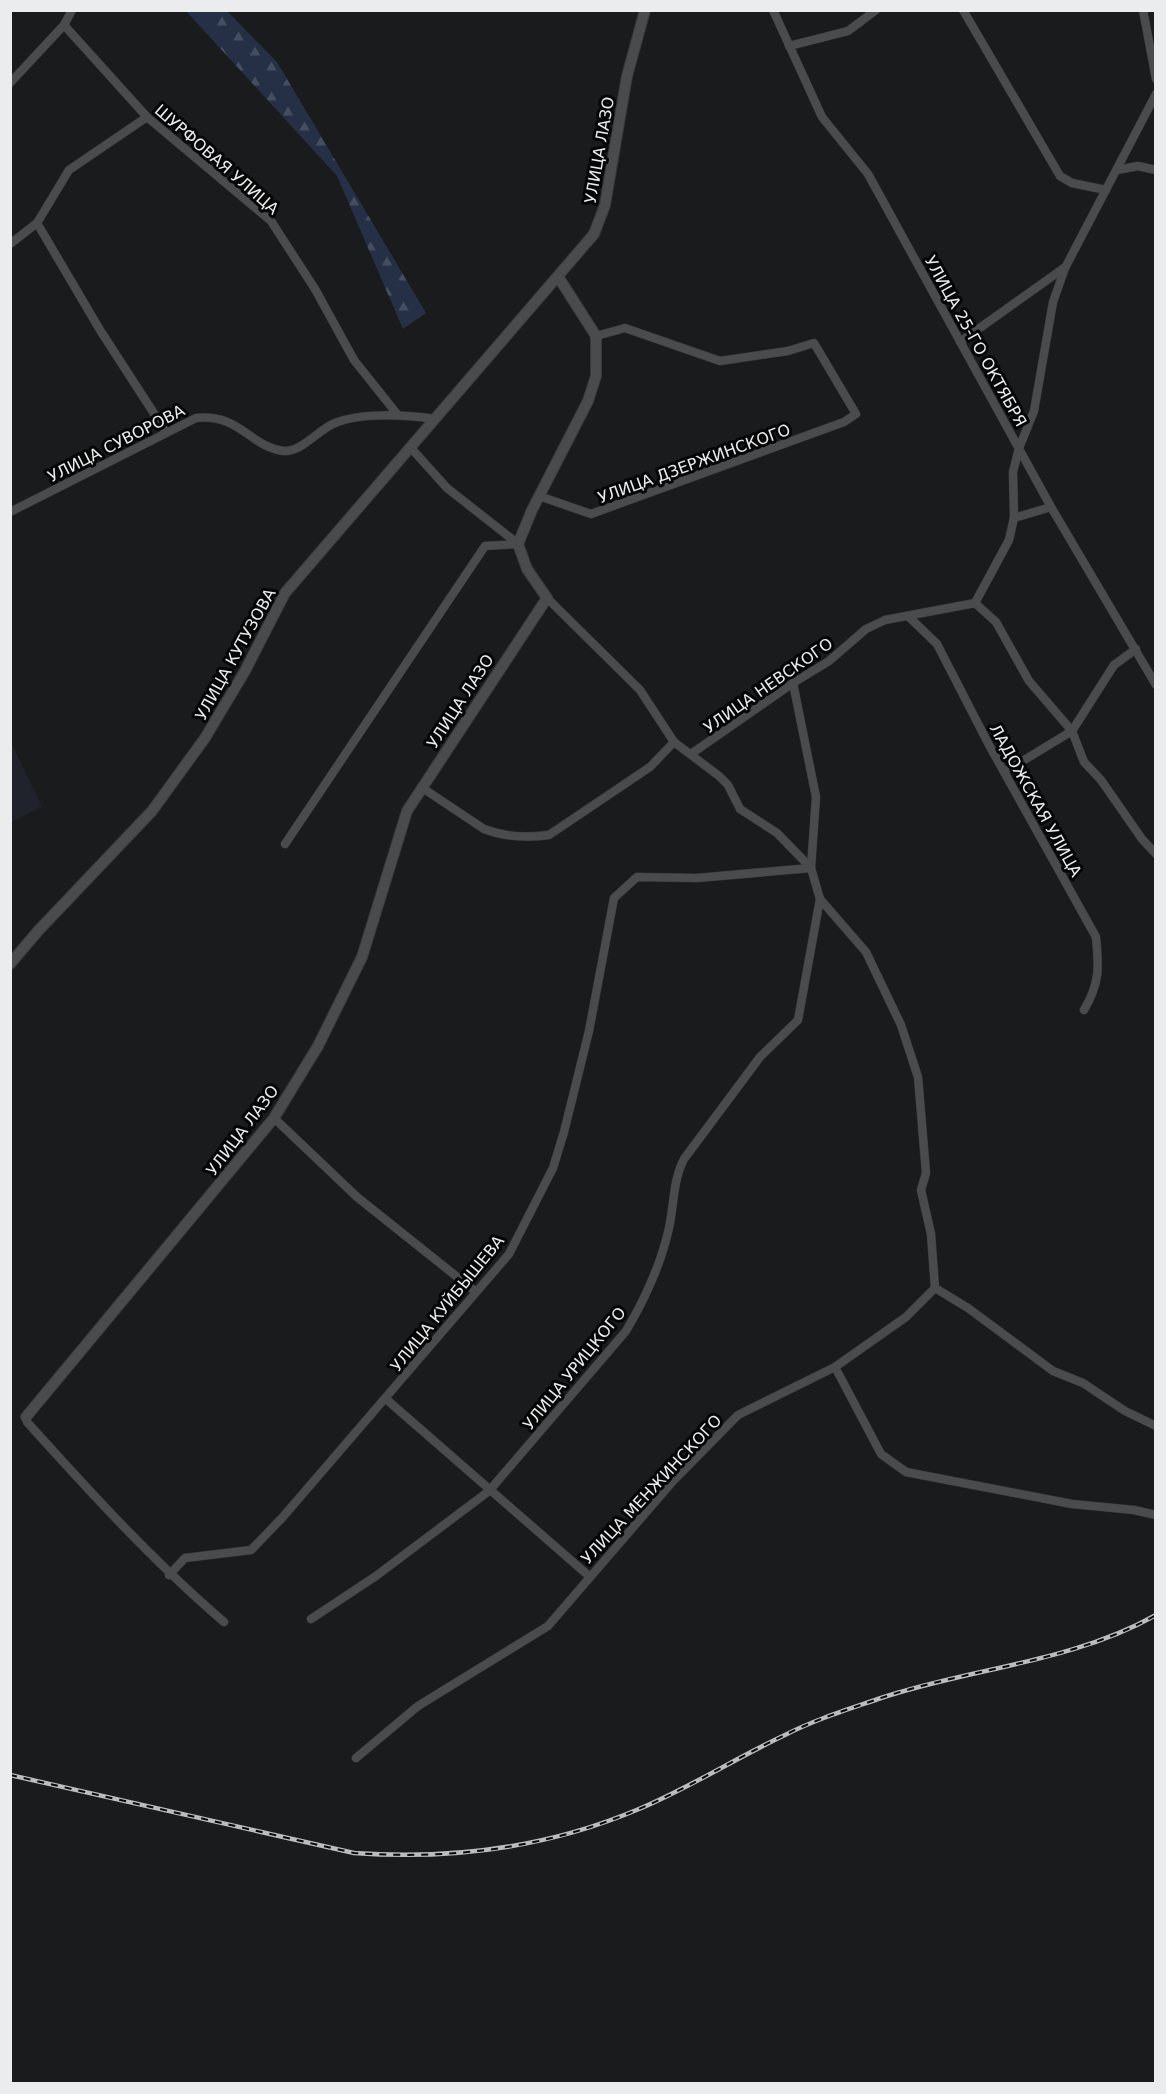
<svg xmlns="http://www.w3.org/2000/svg" width="1166" height="2094" font-family="'DejaVu Sans',sans-serif">
<style>
.built{fill:#20232b}
.forest{fill:url(#forest-firs)}
.lines{fill:none;stroke-linecap:round;stroke-linejoin:round}
.street-casing{stroke:#38393a;stroke-width:9}
.secondary-casing{stroke:#38393a;stroke-width:12}
.street{stroke:#4a4b4d;stroke-width:8}
.secondary{stroke:#4a4b4d;stroke-width:10}
.rail-casing{stroke:#bbbcbd;stroke-width:4.5}
.rail{stroke:#060607;stroke-width:2;stroke-dasharray:7;stroke-linecap:butt}
.labels{text-anchor:middle;stroke-width:6;stroke-linejoin:round;paint-order:stroke}
.street-label{font-size:16px;fill:#ebeced;stroke:#060607}
</style>
<defs>
<pattern id="forest-firs" width="22" height="20" patternUnits="userSpaceOnUse" patternTransform="scale(1.5)"><rect width="22" height="20" fill="#252f45"/><path d="M5 1l3.5 6h-7zM16 11l3.5 6h-7z" fill="#454d60"/></pattern>
</defs>
<rect width="100%" height="100%" fill="#1a1b1d"/>
<!-- built -->
<path class="built" d="M10,740L42,807L11,822H10Z"/>
<!-- forest -->
<path class="forest" d="M186,11H227L277,62L426,313L403,329L337,176Z"/>
<g class="lines">
<defs>
<g id="street">
<path d="M773,10L822,117L868,174L1051,507L1156,685"/>
<path d="M963,10L1060,176L1072,183L1106,190"/>
<path d="M1143,10L1156,79"/>
<path d="M64,25L147,117L271,221L315,289L354,360L397,414"/>
<path d="M789,46L848,31L876,10"/>
<path d="M10,83L64,25L72,10"/>
<path d="M1117,170L1138,166L1156,170"/>
<path d="M37,223L100,330L166,432"/>
<path d="M10,244L37,223L69,170L147,117"/>
<path d="M960,342L1064,268"/>
<path d="M411,448L447,488L517,543"/>
<path d="M539,496L591,514L844,422L856,414L814,343L788,351L720,361L625,328L596,336"/>
<path d="M10,512L196,418C240,413 251,448 284,451C302,452 319,429 335,423C362,412 407,415 435,419"/>
<path d="M1014,518L1051,507"/>
<path d="M547,598L640,690L674,742L719,776L728,785L740,809L777,833L811,868"/>
<path d="M975,603L996,622L1029,681L1072,731L1084,762L1101,780L1142,839L1156,854"/>
<path d="M908,616L937,644L989,745L1096,937C1099,967 1100,983 1084,1010"/>
<path d="M691,754L793,683L829,661L866,629L885,620L975,603L1009,540L1014,518L1013,472L1019,448L1034,411L1053,302L1065,268L1156,94"/>
<path d="M1006,771L1072,731L1114,665L1136,649"/>
<path d="M421,787L484,829C505,837 527,838 549,835L650,767L674,742"/>
<path d="M285,844L485,546L518,544"/>
<path d="M274,1118L357,1197L476,1292"/>
<path d="M935,1288L968,1308L1053,1371L1083,1383L1125,1411L1156,1426"/>
<path d="M835,1367L881,1454L906,1472L1072,1504L1134,1510L1156,1515"/>
<path d="M386,1399L589,1576"/>
<path d="M26,1417L27,1422C90,1492 153,1561 224,1622"/>
<path d="M169,1575L185,1558L251,1550L282,1518L509,1254L553,1168L564,1132L589,1031L614,898L637,877L697,878L811,868"/>
<path d="M311,1619L376,1576L489,1491L626,1331C645,1299 661,1264 669,1228C674,1205 673,1180 684,1159L760,1057L798,1020L820,899"/>
<path d="M356,1758L418,1706L548,1626L673,1481L738,1415L835,1367L906,1317L935,1288L931,1234L921,1190L926,1173L918,1077L901,1025L866,952L820,899L811,868L816,797L793,683"/>
</g>
<g id="secondary">
<path d="M10,964L38,931L152,811L205,738L245,671L285,593L594,234L605,205L627,76L645,10"/>
<path d="M26,1417L274,1118L318,1046L362,957L407,811L547,598L527,569L518,544L532,510L588,401L596,376V336L559,278"/>
</g>
</defs>
<!-- street casing -->
<use href="#street" class="street-casing"/>
<!-- secondary casing -->
<use href="#secondary" class="secondary-casing"/>
<!-- street -->
<use href="#street" class="street"/>
<!-- secondary -->
<use href="#secondary" class="secondary"/>
<defs>
<path id="rail" d="M10,1775L354,1853C453,1860 547,1848 639,1809C689,1788 736,1758 785,1735C814,1720 846,1710 878,1699C969,1668 1071,1663 1156,1615"/>
</defs>
<!-- rail casing -->
<use href="#rail" class="rail-casing"/>
<!-- rail -->
<use href="#rail" class="rail"/>
</g>
<g class="labels">
<!-- street labels -->
<g class="street-label">
<text transform="translate(599 150) rotate(-80)" y="6">УЛИЦА ЛАЗО</text>
<text transform="translate(217 159) rotate(41)" y="6">ШУРФОВАЯ УЛИЦА</text>
<text transform="translate(976 341) rotate(61)" y="6">УЛИЦА 25-ГО ОКТЯБРЯ</text>
<text transform="translate(116 443) rotate(-27)" y="6">УЛИЦА СУВОРОВА</text>
<text transform="translate(694 463) rotate(-20)" y="6">УЛИЦА ДЗЕРЖИНСКОГО</text>
<text transform="translate(235 654) rotate(-61)" y="6">УЛИЦА КУТУЗОВА</text>
<text transform="translate(768 685) rotate(-35)" y="6">УЛИЦА НЕВСКОГО</text>
<text transform="translate(460 701) rotate(-57)" y="6">УЛИЦА ЛАЗО</text>
<text transform="translate(1036 800) rotate(61)" y="6">ЛАДОЖСКАЯ УЛИЦА</text>
<text transform="translate(242 1130) rotate(-53)" y="6">УЛИЦА ЛАЗО</text>
<text transform="translate(447 1303) rotate(-51)" y="6">УЛИЦА КУЙБЫШЕВА</text>
<text transform="translate(574 1368) rotate(-51)" y="6">УЛИЦА УРИЦКОГО</text>
<text transform="translate(651 1489) rotate(-47)" y="6">УЛИЦА МЕНЖИНСКОГО</text>
</g>
</g>
<!-- border -->
<rect width="1166" height="2094" fill="none" stroke="#ebeced" stroke-width="24"/>
</svg>
